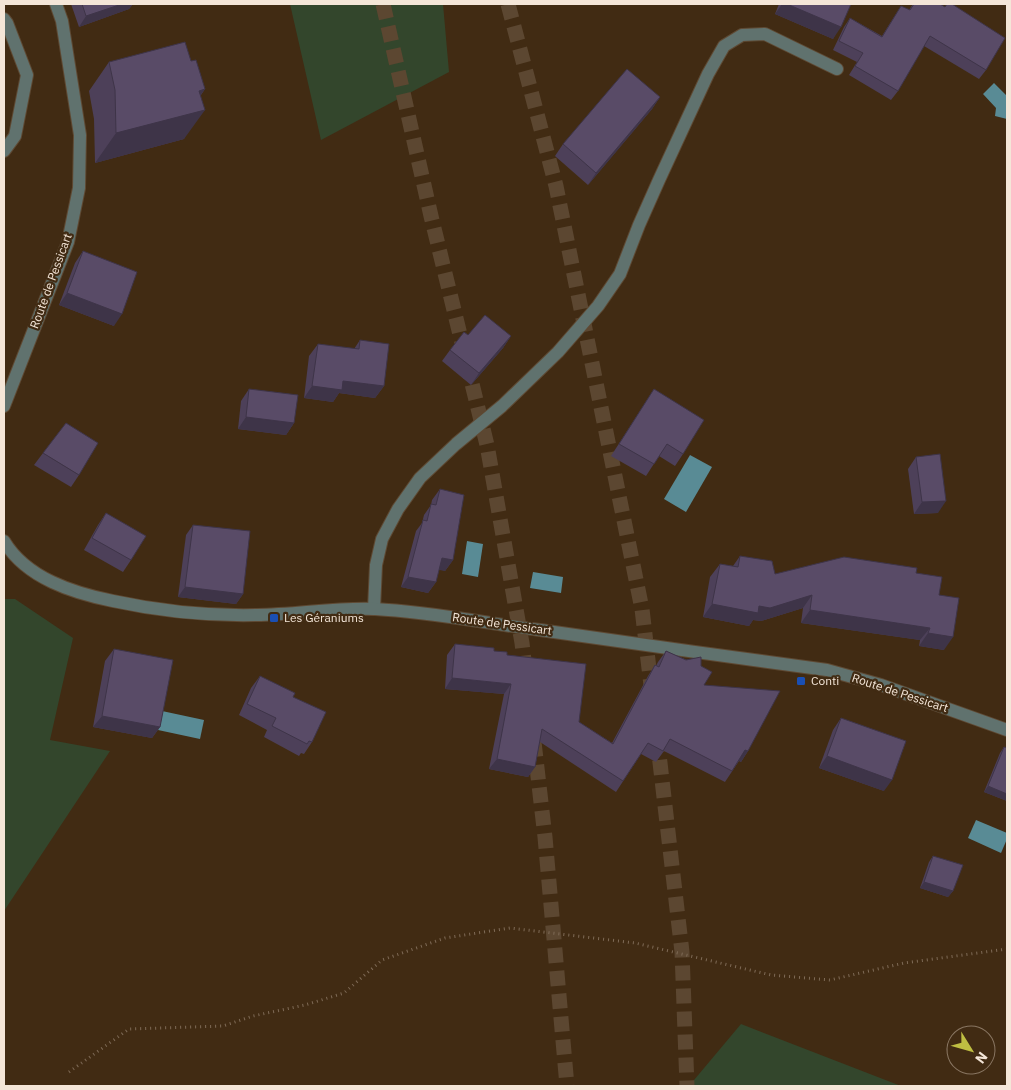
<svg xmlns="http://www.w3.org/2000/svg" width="1011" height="1090" font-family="'IBM Plex Sans',sans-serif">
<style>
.green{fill:#33462c}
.water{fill:#598b95}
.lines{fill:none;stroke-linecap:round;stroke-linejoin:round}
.motorway-tunnel{stroke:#5c4731;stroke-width:15;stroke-dasharray:15 8;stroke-linecap:butt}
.service-casing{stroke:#5e4933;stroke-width:14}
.minor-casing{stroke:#5e4933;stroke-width:14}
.tertiary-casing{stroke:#5e4933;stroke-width:14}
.path{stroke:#7f6b57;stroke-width:3;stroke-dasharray:1 4;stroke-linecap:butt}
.service{stroke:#60726e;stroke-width:12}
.minor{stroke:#60726e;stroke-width:12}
.tertiary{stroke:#60726e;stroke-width:12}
.wall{fill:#4d4059}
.shaded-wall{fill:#3e3448}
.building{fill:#594b67;stroke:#3e3448}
.transit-dot{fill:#1a4fb4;stroke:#412b13;stroke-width:2}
.labels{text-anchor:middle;stroke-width:4.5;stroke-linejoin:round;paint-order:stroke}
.street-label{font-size:12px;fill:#f4e6d8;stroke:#412b13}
.poi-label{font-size:12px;fill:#f4e6d8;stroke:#412b13;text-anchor:start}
</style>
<rect width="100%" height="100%" fill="#412b13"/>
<!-- green -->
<g class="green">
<path d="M290,4H443L449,72L321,140Z"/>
<path d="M4,599H15L73,638L50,740L110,751L4,911Z"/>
<path d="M741,1024L901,1086H689Z"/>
</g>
<!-- water -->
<g class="water">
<path d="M994,83L1007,96V119L995,116L996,108L983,94Z"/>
<path d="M690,455L712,467L686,512L664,499Z"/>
<path d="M467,541L483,544L478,577L462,574Z"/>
<path d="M533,572L563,577L561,593L530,588Z"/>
<path d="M162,711L204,720L200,739L158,730Z"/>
<path d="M976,820L1007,833V839L1001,853L968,838Z"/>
</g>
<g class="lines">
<!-- motorway-tunnel -->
<g class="motorway-tunnel">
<path d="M383,4L431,216L487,445L522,643L526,677"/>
<path d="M508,4L556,186L642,609L652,694"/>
<path d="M657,737L682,952L687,1086"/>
<path d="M534,742L545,837L567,1086"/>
</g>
<defs>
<path id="service" d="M374,609L376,565L382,539L398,509L420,478L456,444L502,406L558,352L598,306L620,274L639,225L659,180L708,74L724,46L742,35L765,34L837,69"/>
<path id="minor" d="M4,19L7,23L27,75L15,136L4,151"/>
<g id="tertiary">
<path d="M4,406L68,242L79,188L80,135L62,21L56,4"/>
<path d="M4,541C26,578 73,593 113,601C159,611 209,616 256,615C296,615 336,607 375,609C431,612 485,623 540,630C636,644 731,657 827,670L881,685L1007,730"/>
</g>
</defs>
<!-- service casing -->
<use href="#service" class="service-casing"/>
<!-- minor casing -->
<use href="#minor" class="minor-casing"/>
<!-- tertiary casing -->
<use href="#tertiary" class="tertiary-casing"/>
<!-- path -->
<path class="path" d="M69,1072L129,1029L223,1026L253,1016L305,1005L344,993L382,960L445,938L510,928L635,943L771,975L830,980L904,963L1007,949"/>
<!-- service -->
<use href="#service" class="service"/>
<!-- minor -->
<use href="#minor" class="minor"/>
<!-- tertiary -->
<use href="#tertiary" class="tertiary"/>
</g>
<!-- wall -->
<g class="wall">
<path d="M71,4H133L129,9L79,27Z"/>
<path d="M779,4H851L833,39L775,14Z"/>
<path d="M913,4H940L986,70L979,79L924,46L898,91L891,100L849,75L857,62L833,50L844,27L850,18L882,36L901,6L909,10Z"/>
<path d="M191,61L205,89L201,95L184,139L95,163L94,119L89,91L109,62Z"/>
<path d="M660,97L652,109L588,185L555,156L563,144Z"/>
<path d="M83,251L114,326L59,305L75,263Z"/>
<path d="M468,335L511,336L503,348L471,385L442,361L450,350Z"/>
<path d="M360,340L384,386L375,398L339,393L333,402L304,398L309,356L318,344L354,349Z"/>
<path d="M249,389L294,423L286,435L238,429L241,401Z"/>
<path d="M654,389L683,454L675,466L659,456L646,476L611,456Z"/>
<path d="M43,453L79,475L71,487L34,465Z"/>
<path d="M916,457L938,513L914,514L908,469Z"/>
<path d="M440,489L453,560L445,571L439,569L436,582L428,593L401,587L416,531L422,523L424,515L431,505L432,500Z"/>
<path d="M106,513L131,560L123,572L84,550L98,525Z"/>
<path d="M193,525L243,594L236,604L178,597L186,535Z"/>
<path d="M740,556L775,574L916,573L939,595L944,650L919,646L920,640L801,623L803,608L761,621L753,620L749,626L703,617L710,577L720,564L733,566Z"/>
<path d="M455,644L494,651L507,655L579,722L612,743L648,676L655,665L656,666L658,662L666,651L701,666L704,685L748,751L741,762L739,761L725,782L664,751L656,762L641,754L616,792L540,742L535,767L528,777L489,769L504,694L445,689L447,655Z"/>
<path d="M114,649L160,727L152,738L93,727L105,661Z"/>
<path d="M260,676L293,697L312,742L304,754L301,753L299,756L264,737L267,730L239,715L251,688Z"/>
<path d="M841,718L884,791L819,768L833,730Z"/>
<path d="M1004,747L1007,748V801L984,792L1000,753Z"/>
<path d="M933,856L953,891L948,897L920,888L929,862Z"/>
</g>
<!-- shaded-wall -->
<g class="shaded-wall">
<path d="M122,4H133L129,9L79,27L86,16Z"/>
<path d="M782,4H787L841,27L833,39L775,14Z"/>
<path d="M205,89L187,114L205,110L184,139L95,163L116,133L199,91Z"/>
<path d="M660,97L652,109L588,185L596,173Z"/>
<path d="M67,293L122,314L114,326L59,305Z"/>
<path d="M511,336L503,348L471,385L479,373Z"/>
<path d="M343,381L384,386L375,398L339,393L333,402L304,398L312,386Z"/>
<path d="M246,417L294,423L286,435L238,429Z"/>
<path d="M946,501L938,513L914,514L922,502Z"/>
<path d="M442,558L453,560L445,571L434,569Z"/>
<path d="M408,577L436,582L428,593L401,587Z"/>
<path d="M185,587L243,594L236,604L178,597Z"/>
<path d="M812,595L803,608L761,621L753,620L749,626L703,617L712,604L759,606Z"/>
<path d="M810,610L930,628L920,640L801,623Z"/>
<path d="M928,633L953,637L944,650L919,646Z"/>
<path d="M452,678L511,684L504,694L445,689Z"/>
<path d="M102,716L160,727L152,738L93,727Z"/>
<path d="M745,750L748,751L741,762L738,760Z"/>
<path d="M827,756L892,780L884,791L819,768Z"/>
<path d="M497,759L535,767L528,777L489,769Z"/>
<path d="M988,786L1007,794V801L984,792Z"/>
<path d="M924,882L953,891L948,897L920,888Z"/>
</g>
<!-- building -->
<g class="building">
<path d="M82,4H122L86,16Z"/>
<path d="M787,4H851L841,27Z"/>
<path d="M914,4H940L945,7L947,4H952L1005,38L986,70L930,36L898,91L855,66L863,53L839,41L850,18L882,37L901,6L910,10Z"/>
<path d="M185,42L191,61L196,60L205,89L199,91L205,110L116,133L115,90L109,62Z"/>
<path d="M627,69L660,97L596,173L563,144Z"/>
<path d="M83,251L137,272L122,314L67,293Z"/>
<path d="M485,315L511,336L479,373L450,350L464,332L468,335Z"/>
<path d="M360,340L389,344L384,386L343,381L342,390L312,386L318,344L359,349Z"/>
<path d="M249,389L298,395L294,423L246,417Z"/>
<path d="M654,389L704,420L683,454L667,444L654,464L619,444Z"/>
<path d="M66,423L98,443L79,475L43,453Z"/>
<path d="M940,454L946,501L922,502L916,457Z"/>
<path d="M440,489L464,495L453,560L442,558L436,582L408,577L423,520L427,521L431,504L436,505Z"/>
<path d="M106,513L146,536L131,560L92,538Z"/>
<path d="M193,525L250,531L243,594L185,587Z"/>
<path d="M740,556L772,561L775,574L844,557L917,568L916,573L942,577L939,595L959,598L953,637L928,633L930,628L810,610L812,595L770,608L759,606L758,613L712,604L720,564L738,567Z"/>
<path d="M455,644L494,648V651L507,652V655L586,664L579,722L613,744L655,665L659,667L666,651L686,660L701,657V666L712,672L704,685L780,691L748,751L745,750L732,771L670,739L663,751L648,743L623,781L542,729L535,767L497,759L511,684L452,678Z"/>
<path d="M114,649L173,660L160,727L102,716Z"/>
<path d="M260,676L295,693L293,697L326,712L312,742L309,741L307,744L272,726L276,718L247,704Z"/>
<path d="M841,718L906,741L892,780L827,756Z"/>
<path d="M1004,747L1007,748V794L988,786Z"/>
<path d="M933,856L963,865L953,891L924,882Z"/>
</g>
<!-- markers -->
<g class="transit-dot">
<rect x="269" y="613" width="10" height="10" rx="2.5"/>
<rect x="796" y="676" width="10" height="10" rx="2.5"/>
</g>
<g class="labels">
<!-- street labels -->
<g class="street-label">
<text transform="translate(51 281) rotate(-70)" y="4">Route de Pessicart</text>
<text transform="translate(502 624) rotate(8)" y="4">Route de Pessicart</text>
<text transform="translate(900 693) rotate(18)" y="4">Route de Pessicart</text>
</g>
<!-- poi labels -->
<g class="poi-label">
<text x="284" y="622">Les Géraniums</text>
<text x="811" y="685">Conti</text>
</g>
</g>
<!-- border -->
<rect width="1011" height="1090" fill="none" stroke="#f4e6d8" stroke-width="10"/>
<!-- north arrow -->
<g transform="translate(971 1050) rotate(127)"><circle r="24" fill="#412b13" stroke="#897662"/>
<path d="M0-4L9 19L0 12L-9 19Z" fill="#bfbe42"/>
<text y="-8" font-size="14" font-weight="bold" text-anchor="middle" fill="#f4e6d8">N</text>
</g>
</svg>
